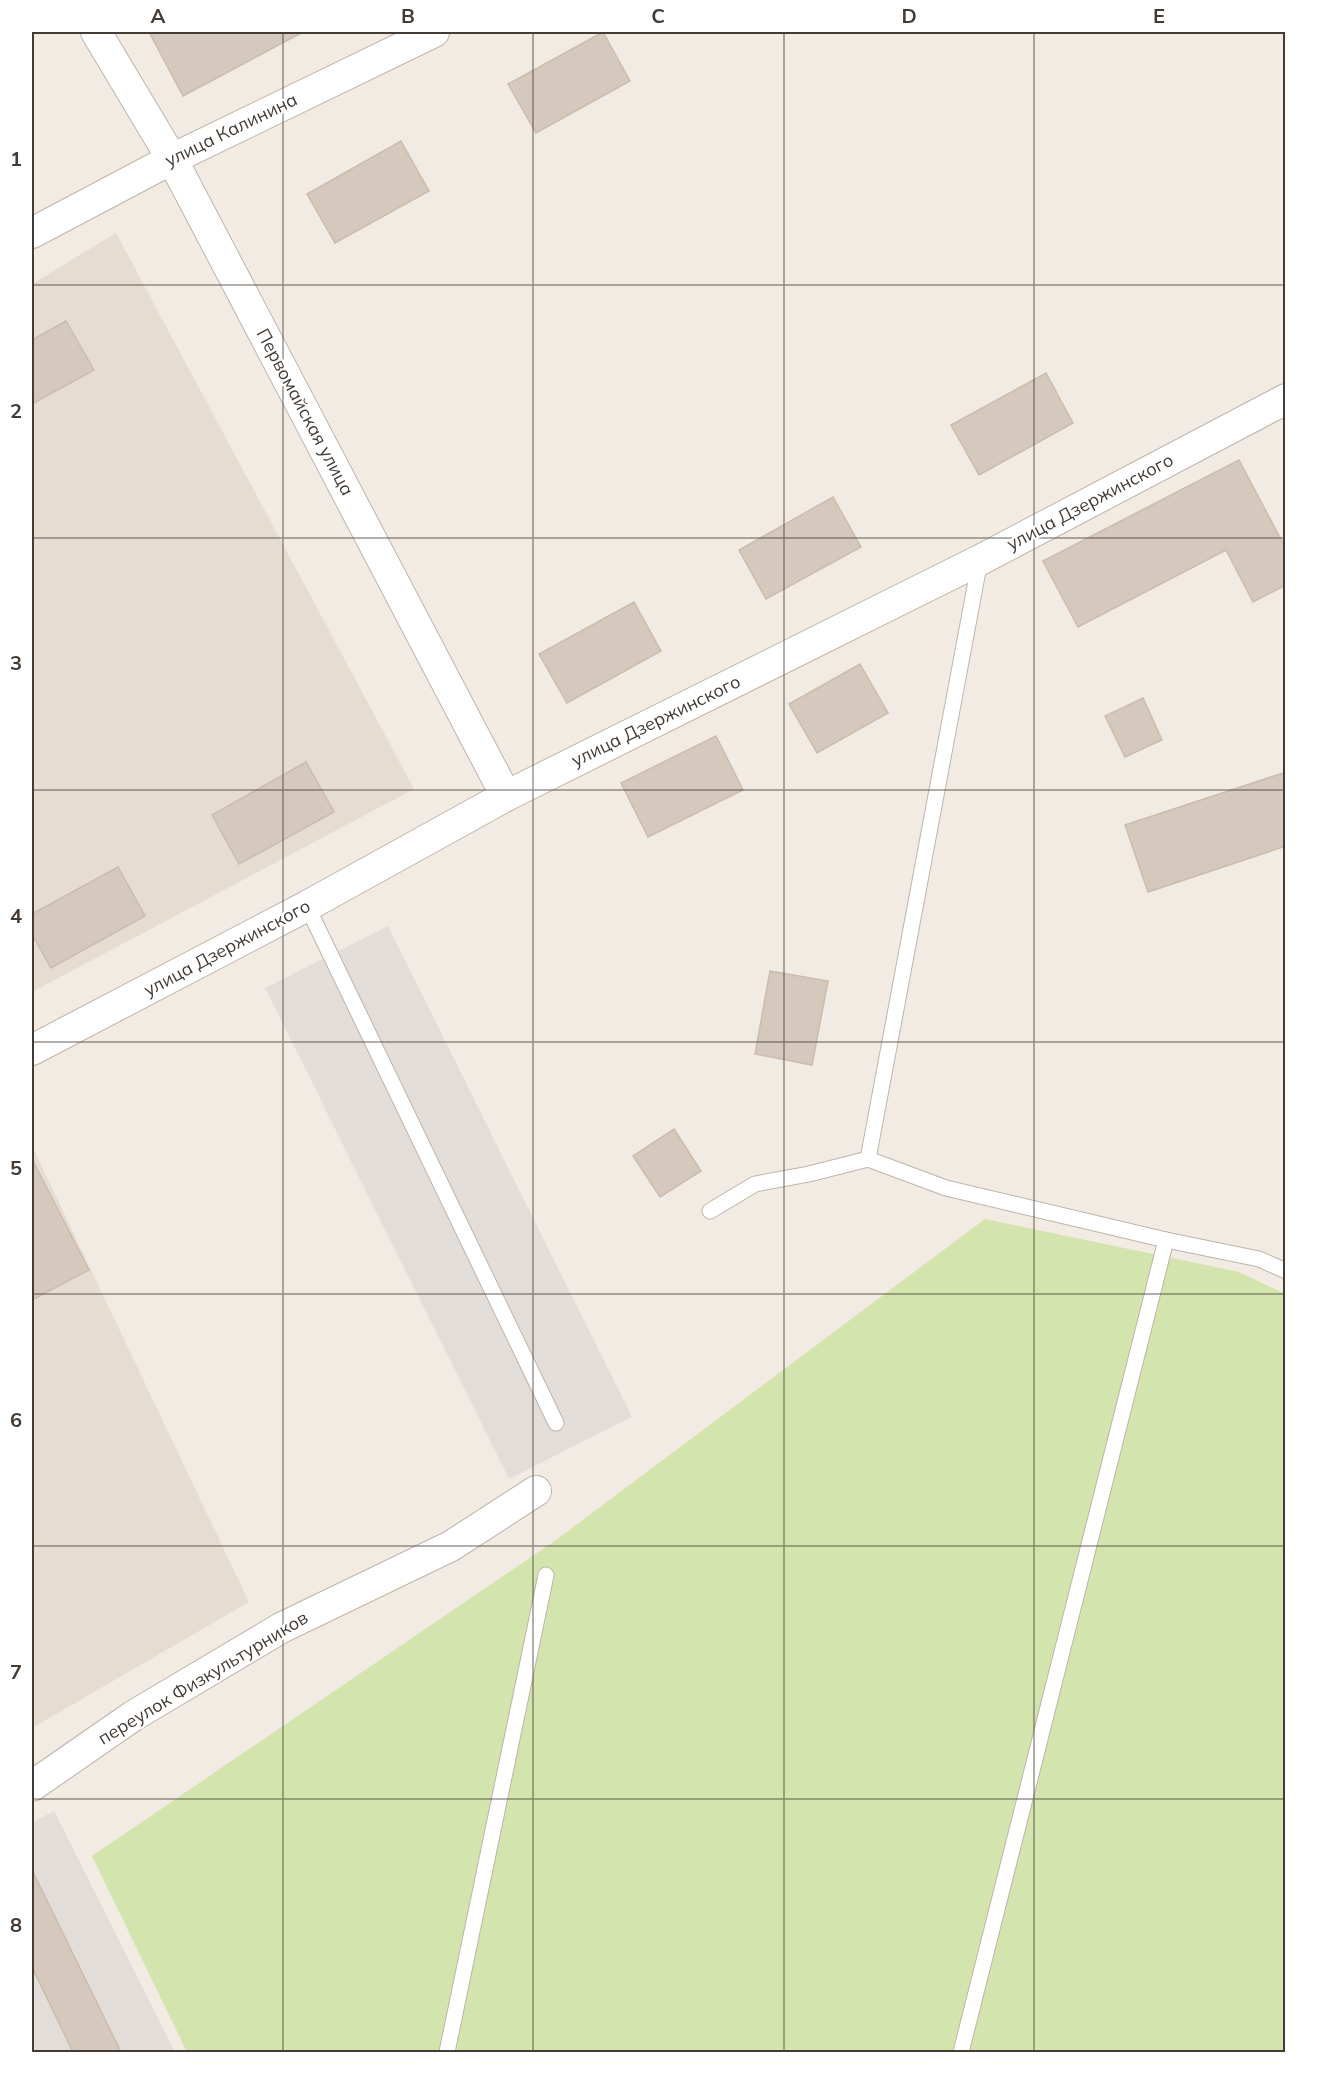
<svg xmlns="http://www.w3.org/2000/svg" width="1317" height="2084" font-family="Mulish,sans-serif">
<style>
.residential{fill:#e5dcd2}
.industrial{fill:#e3ddd9}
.green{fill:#d3e4ad}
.building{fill:#d5c8bd;stroke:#ccbcad;stroke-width:1.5}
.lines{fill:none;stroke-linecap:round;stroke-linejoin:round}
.service-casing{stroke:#bfb4aa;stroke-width:17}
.minor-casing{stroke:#bfb4aa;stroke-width:32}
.service{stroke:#fff;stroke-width:15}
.minor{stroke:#fff;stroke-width:30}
.grid{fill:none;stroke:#433b34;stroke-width:1.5;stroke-opacity:0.55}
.labels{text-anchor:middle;stroke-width:4.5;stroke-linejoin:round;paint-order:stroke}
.street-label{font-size:18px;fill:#433b34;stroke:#fff}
.neatline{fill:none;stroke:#433b34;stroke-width:2}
.grid-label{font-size:20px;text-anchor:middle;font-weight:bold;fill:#433b34}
</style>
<rect width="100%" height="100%" fill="#f1ebe4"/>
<!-- residential -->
<g class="residential">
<path d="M116,233L414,789L32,992V284Z"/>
<path d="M32,1146L249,1602L32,1728Z"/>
</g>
<!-- industrial -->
<g class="industrial">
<path d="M388,926L632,1417L509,1479L265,988Z"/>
<path d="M54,1811L175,2052H32V1823Z"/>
</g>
<!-- green -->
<path class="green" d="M985,1219L1239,1272L1285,1294V2052H187L92,1856L556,1540Z"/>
<!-- building -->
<g class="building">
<path d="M149,32H303L183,96Z"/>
<path d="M603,32L630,81L536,133L508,84Z"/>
<path d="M401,141L429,191L335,243L307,194Z"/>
<path d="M66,321L94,370L32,404V340Z"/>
<path d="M1046,373L1073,423L979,475L951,425Z"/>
<path d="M1239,460L1286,549V585L1253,602L1226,550L1078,627L1043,561Z"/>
<path d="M833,497L861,547L766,599L739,550Z"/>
<path d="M634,602L661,651L567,703L539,654Z"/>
<path d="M860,664L888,713L817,753L789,704Z"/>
<path d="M1143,698L1162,740L1125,757L1105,716Z"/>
<path d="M716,736L743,790L648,837L621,783Z"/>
<path d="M306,762L334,812L239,864L212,815Z"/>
<path d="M1286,772V846L1148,892L1125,825Z"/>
<path d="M118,867L145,916L51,968L32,934V914Z"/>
<path d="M770,971L828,981L812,1065L755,1054Z"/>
<path d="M674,1129L701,1171L660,1197L633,1156Z"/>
<path d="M32,1159L89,1270L32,1300Z"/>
<path d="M32,1870L121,2052H73L32,1967Z"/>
</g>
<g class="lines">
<defs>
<g id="service">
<path d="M980,560L868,1159L946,1188L1166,1240L1259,1259L1286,1271"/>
<path d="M307,906L556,1423"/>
<path d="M710,1211L755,1184L809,1174L868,1159"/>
<path d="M447,2052L546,1575"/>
<path d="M961,2052L1166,1240"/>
</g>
<g id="minor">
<path d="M96,32L172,159L506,796"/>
<path d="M32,233L172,159L434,32"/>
<path d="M32,1050L307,906L506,796L980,560L1286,399"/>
<path d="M32,1786L133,1716L281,1628L451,1546L536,1491"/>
</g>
</defs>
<!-- service casing -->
<use href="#service" class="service-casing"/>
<!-- minor casing -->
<use href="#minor" class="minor-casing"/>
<!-- service -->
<use href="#service" class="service"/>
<!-- minor -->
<use href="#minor" class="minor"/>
</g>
<!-- grid -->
<path class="grid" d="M283,32V2052M533,32V2052M784,32V2052M1034,32V2052M32,285H1286M32,538H1286M32,790H1286M32,1042H1286M32,1294H1286M32,1546H1286M32,1799H1286"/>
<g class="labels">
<!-- street labels -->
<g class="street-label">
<text transform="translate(231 130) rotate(-26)" y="6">улица Калинина</text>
<text transform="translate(305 412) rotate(62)" y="6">Первомайская улица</text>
<text transform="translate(1090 502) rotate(-28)" y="6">улица Дзержинского</text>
<text transform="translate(656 721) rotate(-26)" y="6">улица Дзержинского</text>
<text transform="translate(227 948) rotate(-28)" y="6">улица Дзержинского</text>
<text transform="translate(203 1678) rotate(-31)" y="6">переулок Физкультурников</text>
</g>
</g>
<!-- border -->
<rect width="1317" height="2084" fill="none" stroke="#ffffff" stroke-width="66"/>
<rect x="33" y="33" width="1251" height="2018" class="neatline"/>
<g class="grid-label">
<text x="158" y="23">A</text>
<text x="408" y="23">B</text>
<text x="658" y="23">C</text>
<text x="909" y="23">D</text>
<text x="1159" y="23">E</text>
<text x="16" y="166">1</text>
<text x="16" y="418">2</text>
<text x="16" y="670">3</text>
<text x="16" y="923">4</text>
<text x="16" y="1175">5</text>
<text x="16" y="1427">6</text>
<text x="16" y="1679">7</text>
<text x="16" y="1932">8</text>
</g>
</svg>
